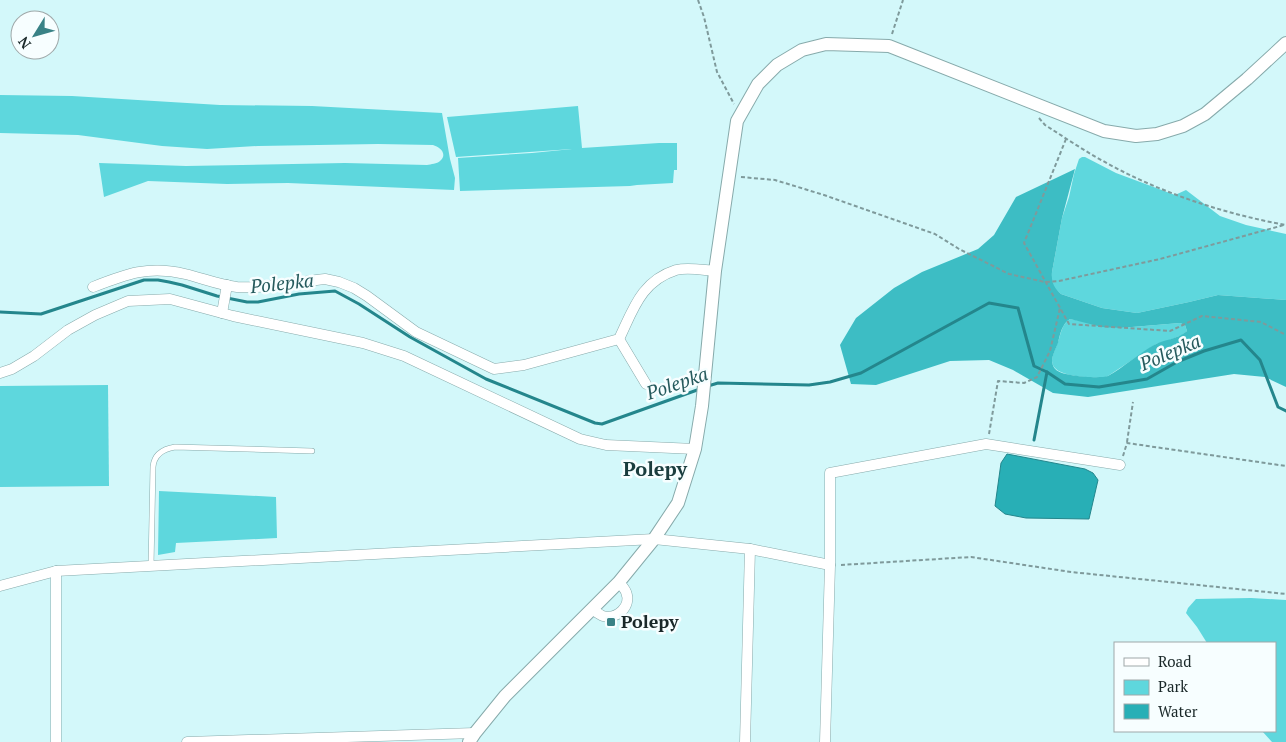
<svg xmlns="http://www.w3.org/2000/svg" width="1286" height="742" font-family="'PT Serif',serif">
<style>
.green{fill:#5ed7dd}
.forest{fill:#3dbdc4;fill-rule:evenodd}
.water{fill:#28afb6;stroke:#24868c}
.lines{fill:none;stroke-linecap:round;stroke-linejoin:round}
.stream{stroke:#24868c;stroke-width:3}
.service-casing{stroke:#87aaab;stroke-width:6}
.minor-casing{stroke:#87aaab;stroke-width:11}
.tertiary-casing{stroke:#87aaab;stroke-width:14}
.path{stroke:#7f9a9b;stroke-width:2;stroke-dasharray:4 2.5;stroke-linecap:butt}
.service{stroke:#fff;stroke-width:5}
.minor{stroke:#fff;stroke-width:10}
.tertiary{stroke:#fff;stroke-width:12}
.poi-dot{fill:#398286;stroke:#f7feff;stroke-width:2}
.labels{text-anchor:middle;stroke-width:5;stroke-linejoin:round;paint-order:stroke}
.poi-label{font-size:18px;font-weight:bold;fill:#1a2829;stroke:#f7feff;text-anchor:start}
.water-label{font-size:19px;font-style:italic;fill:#255a5d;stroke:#f7feff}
.quarter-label{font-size:20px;font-weight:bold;fill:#1a3d3e;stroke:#f7feff}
</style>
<rect width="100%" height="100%" fill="#d3f8fa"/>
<!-- green -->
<g class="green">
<path d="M0,95L72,96L220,105L312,106L442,113L450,159L455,178L454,190L288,183L227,184L148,181L104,197L99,163L186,166L345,163L427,165C431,164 437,164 440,161C448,154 440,147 433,145L378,144L258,146L207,149L162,146L78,135L0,133Z"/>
<path d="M578,106L582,148L659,143H677V170H674L673,183L637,185L630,186L460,191L458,158L532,153L572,149L456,157L447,117Z"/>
<path d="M1082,157H1085L1116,173L1175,195L1186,190L1220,216L1246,225L1286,234V300L1218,295L1189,302L1137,313L1102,308L1061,294L1054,288L1051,278L1052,272L1062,218L1069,197L1074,174L1079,159Z"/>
<path d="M1070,319L1120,328L1180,323L1185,325L1187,331L1182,335L1167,341L1156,344L1108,376L1103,378C1091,377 1052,378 1052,361C1052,355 1056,348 1058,342C1061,333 1062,324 1070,319Z"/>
<path d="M108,385L109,486L0,487V386Z"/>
<path d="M159,491L276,497L277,538L176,543L175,552L158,555Z"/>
<path d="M1251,598L1286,600V742H1272L1262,731H1275V643H1207L1197,627L1186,613L1188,608L1196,599Z"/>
</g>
<!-- forest -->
<path class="forest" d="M1075,169L1062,218L1052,272C1051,282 1054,288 1061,294L1102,308L1137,313L1189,302L1218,295L1286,300V387L1265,377L1234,374L1088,397L1053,393L1013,370L989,360L950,361L876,385L851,384L840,345L856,318L894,288L922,272L978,249L994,235L1016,197ZM1070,319L1102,327L1120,328L1180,323L1185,325L1187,331C1176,340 1165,339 1154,345C1138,354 1124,367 1108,376C1100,379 1064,376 1058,371C1055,370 1052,365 1052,361C1052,356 1056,348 1058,343C1060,334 1062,324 1070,319Z"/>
<!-- water -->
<path class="water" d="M1007,454L1085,469L1093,473L1098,480L1089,519L1026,518L1005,514L995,506L1001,463Z"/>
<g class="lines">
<!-- stream -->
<g class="stream">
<path d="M0,312L41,314L144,280H158L169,282L182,285L217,296L247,302H258L299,294L335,291L359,304L410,337L486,379L595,423L602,424L700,389"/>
<path d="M708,386L718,383L809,385L830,382L861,373L989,303L1018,308L1034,366L1047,372L1065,384L1099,387L1147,379L1177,362L1204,351L1241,340L1260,360L1278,407L1286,411"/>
<path d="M1034,440L1047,372"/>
</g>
<defs>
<path id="service" d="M151,566L153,467C154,454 163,449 175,447L312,451"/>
<g id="minor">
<path d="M93,287C126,274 149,265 185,274C202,278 219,285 237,287C264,289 297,282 325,279L339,282L354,288L367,296L416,332L494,369L524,365L619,339C633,310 641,281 676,270C688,267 702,270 715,271"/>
<path d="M222,313L227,285"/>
<path d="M619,339L646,384"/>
<path d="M0,373L12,369L34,356L68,330L95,315L128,301L170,299L233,316L363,343L404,356L580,439L606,445L695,449"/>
<path d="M56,571V742"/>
<path d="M0,586L56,571L654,539L750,549L830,565"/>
<path d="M593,610C596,612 600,615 603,616C617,620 632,606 626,592C625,589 621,585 619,582"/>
<path d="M187,742L475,733"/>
<path d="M745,742L750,549"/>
<path d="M825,742L830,565V473L986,444L1120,465"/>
</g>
<path id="tertiary" d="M469,742L475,733L505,696L619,582L654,539L678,503L695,449L702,406L715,271L737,121L758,84L777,65L802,50L826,44L889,46L1104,131L1136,136L1157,134L1183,126L1205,114L1247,79L1286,43"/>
</defs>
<!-- service casing -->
<use href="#service" class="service-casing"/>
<!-- minor casing -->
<use href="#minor" class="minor-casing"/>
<!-- tertiary casing -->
<use href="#tertiary" class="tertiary-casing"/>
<!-- path -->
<g class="path">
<path d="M698,0L704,17L717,72L734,104"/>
<path d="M892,34L903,0"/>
<path d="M1039,118L1045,125C1064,137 1083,150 1103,161C1158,192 1224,214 1286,225"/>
<path d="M1066,139L1024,243L1069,324L1170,331L1202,316L1261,322L1286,335"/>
<path d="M741,177L775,180L824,195L935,234L959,249L1009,274L1045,282L1059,281L1160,259L1284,225"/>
<path d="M989,434L998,381L1024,383L1037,377L1050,351L1060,308"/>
<path d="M1127,442L1133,402"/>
<path d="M1123,456L1127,443L1286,466"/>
<path d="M841,565L971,557L1071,572L1286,594"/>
</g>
<!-- service -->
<use href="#service" class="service"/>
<!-- minor -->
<use href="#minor" class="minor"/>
<!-- tertiary -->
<use href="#tertiary" class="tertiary"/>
</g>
<!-- markers -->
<rect class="poi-dot" x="606" y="617" width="10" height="10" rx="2.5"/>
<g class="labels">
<!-- poi labels -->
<g class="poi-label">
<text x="621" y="628">Polepy</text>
</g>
<!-- water labels -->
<g class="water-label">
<text transform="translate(282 283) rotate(-6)" y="7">Polepka</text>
<text transform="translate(1170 352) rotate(-23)" y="7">Polepka</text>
<text transform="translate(677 383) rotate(-19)" y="7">Polepka</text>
</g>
<!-- quarter labels -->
<g class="quarter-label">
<text x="655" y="476">Polepy</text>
</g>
</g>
<!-- legend -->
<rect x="1114" y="642" width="162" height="90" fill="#f7feff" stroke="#9fa8a9"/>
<rect x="1124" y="658" width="25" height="8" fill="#ffffff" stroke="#9fa8a9"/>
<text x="1158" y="667" font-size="15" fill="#1a2829">Road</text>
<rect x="1124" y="680" width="25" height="15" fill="#5ed7dd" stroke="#9fa8a9"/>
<text x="1158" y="692" font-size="15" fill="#1a2829">Park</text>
<rect x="1124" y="704" width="25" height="15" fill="#28afb6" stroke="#9fa8a9"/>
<text x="1158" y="717" font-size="15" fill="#1a2829">Water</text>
<!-- north arrow -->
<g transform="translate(35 35) rotate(233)"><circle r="24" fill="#f7feff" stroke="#9fa8a9"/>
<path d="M0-4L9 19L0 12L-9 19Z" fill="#398286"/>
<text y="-8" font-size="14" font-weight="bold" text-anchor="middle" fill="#1a2829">N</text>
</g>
</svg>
